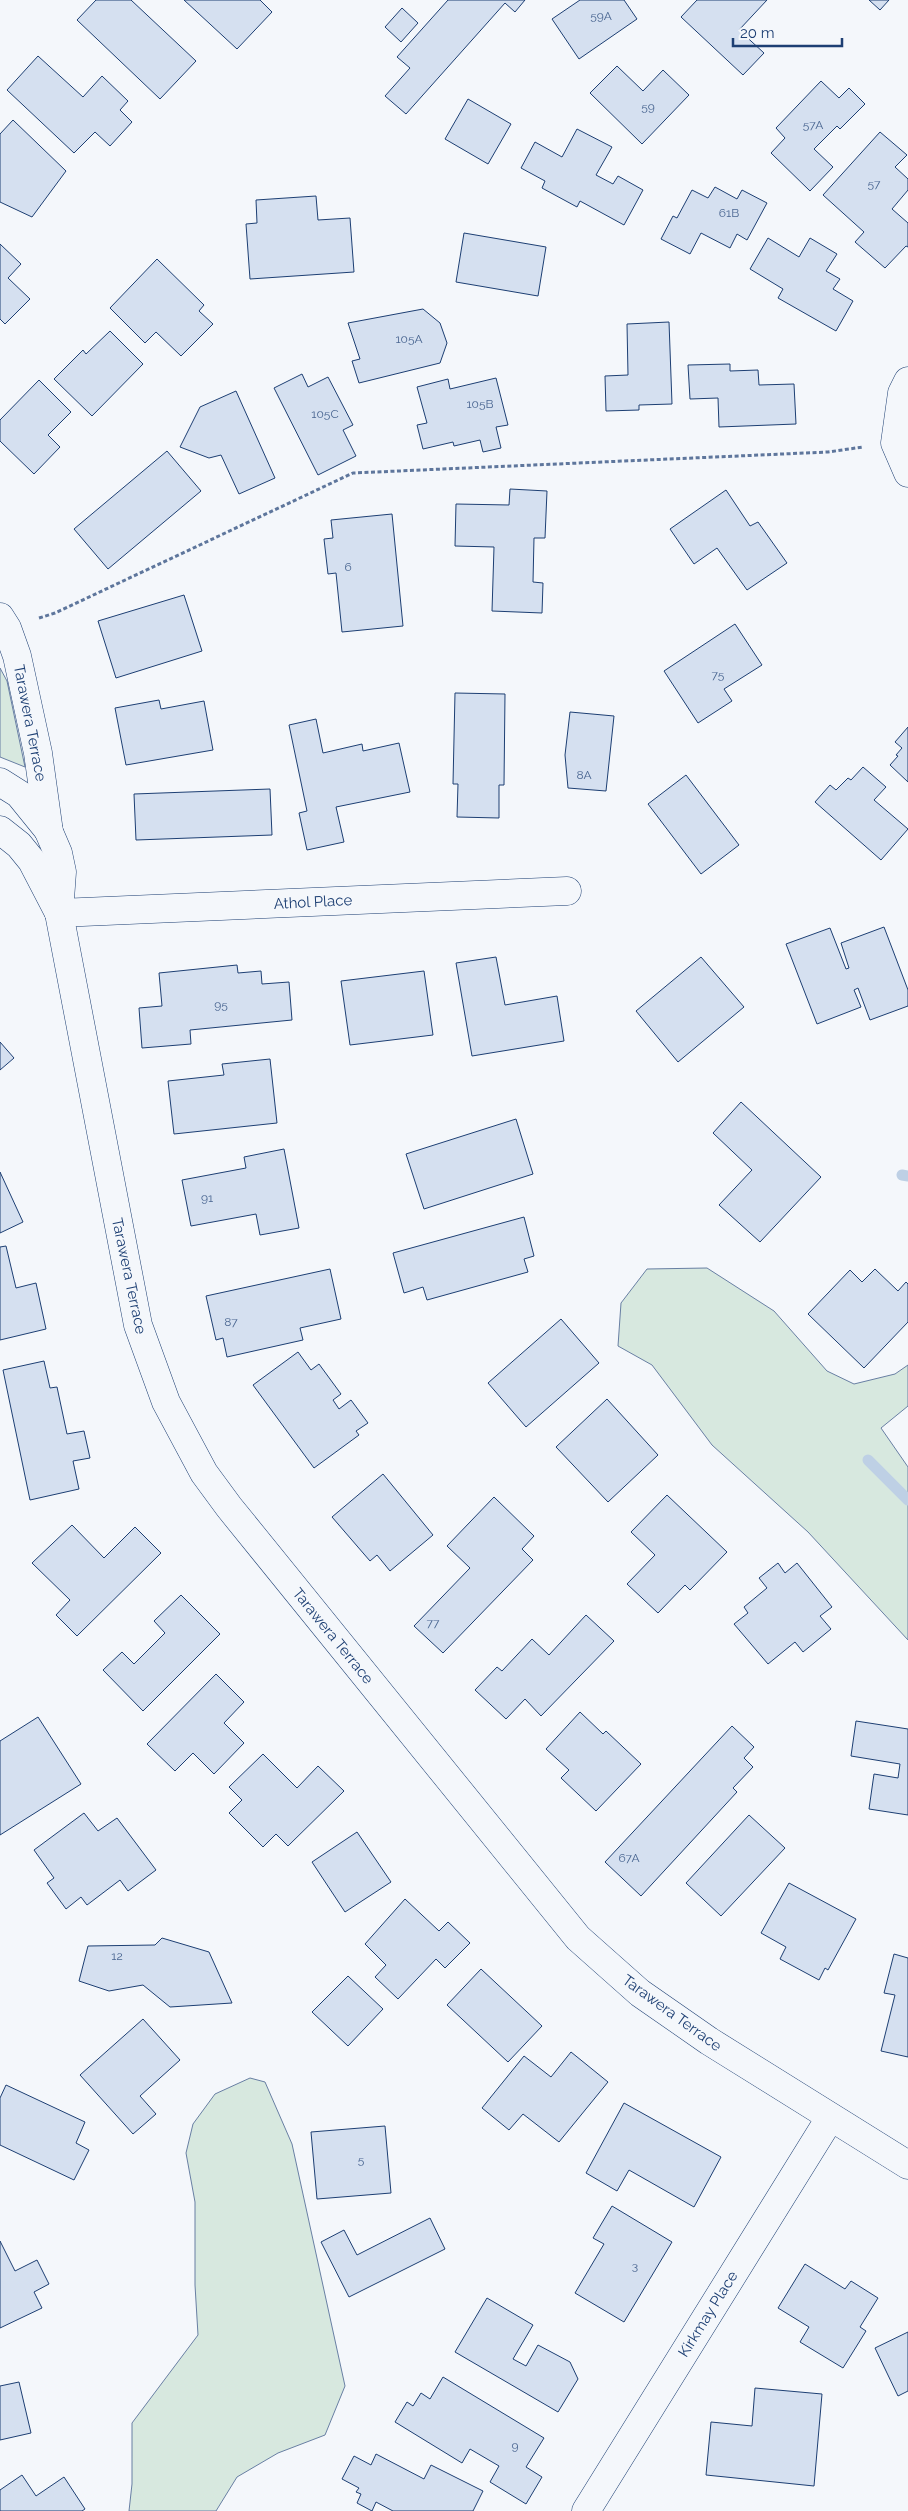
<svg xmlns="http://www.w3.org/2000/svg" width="908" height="2511" font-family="Raleway,sans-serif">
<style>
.green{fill:#d7e8df;stroke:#687fa3}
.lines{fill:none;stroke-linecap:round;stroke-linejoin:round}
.stream{stroke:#bed0e5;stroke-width:11}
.building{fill:#d5e0f0;stroke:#1d3f73}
.minor-casing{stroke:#1d3f73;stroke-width:29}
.tertiary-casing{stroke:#1d3f73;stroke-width:29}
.path{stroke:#5e769c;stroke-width:3;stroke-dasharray:4 2.5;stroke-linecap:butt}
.minor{stroke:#f4f7fb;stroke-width:28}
.tertiary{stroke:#f4f7fb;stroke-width:28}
.labels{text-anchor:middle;stroke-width:4;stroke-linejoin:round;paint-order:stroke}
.number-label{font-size:12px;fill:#4b6792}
.street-label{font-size:15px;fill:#1d3f73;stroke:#f4f7fb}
</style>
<rect width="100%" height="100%" fill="#f4f7fb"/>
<!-- green -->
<g class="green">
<path d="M0,668L7,681L25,767L0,757Z"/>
<path d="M707,1268L774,1311L827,1371L854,1384L895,1374L908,1365V1406L881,1428L908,1467V1640L808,1532L712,1445L652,1365L618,1346L621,1303L647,1269Z"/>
<path d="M250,2078L265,2082L292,2144L345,2386L325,2435L278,2453L237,2477L216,2511H129L132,2484V2423L198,2335L195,2285V2202L186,2153L193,2124L215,2094Z"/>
</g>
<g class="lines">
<!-- stream -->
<g class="stream">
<path d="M902,1175L908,1176"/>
<path d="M868,1460L908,1500"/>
</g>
</g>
<!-- building -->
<g class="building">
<path d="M96,0H131L196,61L160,99L77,20Z"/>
<path d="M184,0H260L272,12L237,49Z"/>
<path d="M448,0H525L515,12L505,3L406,114L385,96L410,68L397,57Z"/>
<path d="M580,0H624L637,19L579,59L552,19Z"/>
<path d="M697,0H767L739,30L764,53L743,75L681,17Z"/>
<path d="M869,0H889L880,10Z"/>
<path d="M402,8L418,23L401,42L385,27Z"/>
<path d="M38,56L83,97L102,76L128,101L120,110L132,122L110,146L95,132L74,153L7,90Z"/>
<path d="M617,66L643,91L663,70L689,95L642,144L590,93Z"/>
<path d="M821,81L839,98L849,88L865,104L840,129L837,126L814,149L833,167L810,191L771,153L785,138L776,128Z"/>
<path d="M468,99L511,124L488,164L445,139Z"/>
<path d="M13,120L66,171L32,217L0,202V134Z"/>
<path d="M577,129L612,147L596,175L613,184L618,176L643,190L624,225L580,201L577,207L542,188L545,181L521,168L535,142L562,157Z"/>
<path d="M880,132L907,155L895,167L908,179V190L892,209L908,223V247L906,246L885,268L855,242L864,232L823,195Z"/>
<path d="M715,187L737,199L742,190L767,203L747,240L737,234L730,248L701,233L690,254L661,239L673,216L677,218L692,190L708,198Z"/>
<path d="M316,196L318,220L350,218L354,272L250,279L246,224L257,223L256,200Z"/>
<path d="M464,233L546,247L538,296L456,282Z"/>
<path d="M768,238L799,257L810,238L837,254L826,271L840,279L833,289L853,301L836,331L778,298L783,289L750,269Z"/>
<path d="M0,244L21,264L8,278L30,299L5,324L0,319Z"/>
<path d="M157,259L204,305L199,311L213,324L181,356L156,332L145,343L110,308Z"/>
<path d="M423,309L440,323L447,343L440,363L359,383L352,361L360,359L348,323Z"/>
<path d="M669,322L672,404L639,405V410L606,411L605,376L628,375L627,324Z"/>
<path d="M110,331L143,364L92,416L54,379L83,350L86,354Z"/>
<path d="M730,364V371L758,370L759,385L794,384L796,424L719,427L718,398L690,399L688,365Z"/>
<path d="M302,374L308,387L328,377L353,425L343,430L356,456L318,475L274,388Z"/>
<path d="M496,378L508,425L496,427L501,448L483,452L480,440L454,446L453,442L423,449L417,425L427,423L417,387L448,379L450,389Z"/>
<path d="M39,380L71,412L48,435L60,447L34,474L0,441V420Z"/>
<path d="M236,391L275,478L239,494L221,455L209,458L180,447L200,407Z"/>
<path d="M167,451L201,491L108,569L74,529Z"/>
<path d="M510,489L547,491L545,538H534L533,582L543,583L542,613L492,611L494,547L455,546L456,504L509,505Z"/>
<path d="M726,490L750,526L758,522L787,563L747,590L717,548L694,564L670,529Z"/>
<path d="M392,514L403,626L342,632L336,573L328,574L324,539L333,538L331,520Z"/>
<path d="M184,595L202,651L116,678L98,621Z"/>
<path d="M735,624L762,665L724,689L732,701L698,723L664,671Z"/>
<path d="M455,693L505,694L504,785H499V818L457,817L458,784H453Z"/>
<path d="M159,700L161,709L204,701L213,750L126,765L115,708Z"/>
<path d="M570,712L614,716L606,791L568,788L565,755Z"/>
<path d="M316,719L323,753L362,744L363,751L399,743L410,792L336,807L344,842L307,850L299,813L307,811L289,725Z"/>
<path d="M908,727V782L890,765L898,756L896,755L902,748L895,742Z"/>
<path d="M863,767L886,787L874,800L908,829L881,860L815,802L830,785L836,790L848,778L851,780Z"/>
<path d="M686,775L739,845L701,874L648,804Z"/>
<path d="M270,789L272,835L136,840L134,794Z"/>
<path d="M884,927L908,990V1006L870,1020L858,988L854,990L861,1007L817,1024L786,944L830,928L846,969L849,968L841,943Z"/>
<path d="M496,957L505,1005L557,996L564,1041L472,1056L456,963Z"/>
<path d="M701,957L744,1007L678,1062L636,1011Z"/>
<path d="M237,965L238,973L261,971L262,984L289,982L292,1020L190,1030L191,1044L142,1048L139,1008L162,1006L159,973Z"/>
<path d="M424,971L433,1035L350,1045L341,981Z"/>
<path d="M0,1042L14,1058L0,1070Z"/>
<path d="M270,1059L277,1123L174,1134L168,1081L224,1075L222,1064Z"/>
<path d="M741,1102L821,1177L760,1242L719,1205L752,1170L713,1133Z"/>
<path d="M516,1119L533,1174L424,1209L406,1154Z"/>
<path d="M284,1149L299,1228L260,1235L256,1214L191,1226L182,1180L246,1168L244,1157Z"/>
<path d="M0,1172L23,1222L0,1233Z"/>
<path d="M524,1217L534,1256L524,1259L528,1272L427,1300L423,1287L404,1293L393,1253Z"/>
<path d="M6,1246L16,1288L36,1283L46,1329L0,1340V1247Z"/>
<path d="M330,1269L341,1319L300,1328L303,1340L227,1357L223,1338L216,1340L206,1296Z"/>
<path d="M875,1269L898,1291L906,1282L908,1284V1322L864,1368L808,1314L850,1270L862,1282Z"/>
<path d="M561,1319L599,1363L526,1427L488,1383Z"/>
<path d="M298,1352L311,1370L319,1364L341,1394L333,1400L339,1409L351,1400L368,1423L356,1431L359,1435L314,1468L253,1385Z"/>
<path d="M44,1361L50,1388L57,1387L67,1434L84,1431L90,1458L73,1461L79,1489L30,1500L3,1370Z"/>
<path d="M607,1399L658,1455L608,1502L556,1447Z"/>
<path d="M383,1474L433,1535L390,1571L377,1555L370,1561L332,1517Z"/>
<path d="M667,1495L727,1552L690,1590L685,1585L658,1613L627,1584L655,1555L631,1532Z"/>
<path d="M494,1497L534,1536L522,1549L533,1560L443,1653L414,1626L470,1568L447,1546Z"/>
<path d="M72,1525L104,1558L135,1527L161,1553L77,1636L56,1615L70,1600L32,1563Z"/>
<path d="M778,1563L785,1573L797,1563L832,1607L820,1616L831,1629L803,1652L795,1642L768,1664L734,1624L748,1613L744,1607L767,1588L759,1578Z"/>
<path d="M181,1595L220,1634L143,1711L103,1670L122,1652L134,1664L165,1633L154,1621Z"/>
<path d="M586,1615L614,1641L541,1716L525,1699L506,1719L475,1690L497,1667L502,1671L532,1639L549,1655Z"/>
<path d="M216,1674L244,1702L224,1723L244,1743L214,1774L193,1753L175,1771L147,1744Z"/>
<path d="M580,1712L603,1734L606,1731L641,1764L596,1811L561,1778L569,1770L546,1749Z"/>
<path d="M38,1717L81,1784L0,1835V1741Z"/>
<path d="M856,1721L908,1729V1815L869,1809L874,1774L898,1778L900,1764L851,1756Z"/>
<path d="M732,1726L754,1747L744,1758L753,1767L733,1788L737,1792L641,1896L605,1862Z"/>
<path d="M263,1754L297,1788L318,1766L344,1791L288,1846L276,1834L263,1847L229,1813L242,1800L229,1787Z"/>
<path d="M84,1813L98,1831L117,1818L156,1870L128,1891L120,1880L87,1905L81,1897L66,1909L47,1883L54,1878L34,1850Z"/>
<path d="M749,1815L785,1848L721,1916L686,1883Z"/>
<path d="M357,1832L391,1882L345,1912L312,1862Z"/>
<path d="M789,1883L856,1919L828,1970L825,1968L819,1980L780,1959L786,1947L761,1933Z"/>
<path d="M405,1899L439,1931L448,1922L470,1943L445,1968L436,1959L398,1999L375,1977L386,1965L365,1944Z"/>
<path d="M162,1938L209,1952L232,2003L170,2007L143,1985L109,1991L79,1981L88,1946L155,1945Z"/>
<path d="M894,1954L908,1958V2057L881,2051L895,1995L884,1993Z"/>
<path d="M481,1969L542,2026L508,2062L447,2005Z"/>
<path d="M348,1976L383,2009L348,2046L312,2012Z"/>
<path d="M143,2019L180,2060L140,2096L156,2114L133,2134L80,2075Z"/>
<path d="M571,2052L608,2082L559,2142L523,2114L509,2130L482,2108L524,2056L551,2077Z"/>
<path d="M6,2085L85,2122L76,2143L89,2150L74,2180L0,2145V2098Z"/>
<path d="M624,2103L721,2157L694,2207L629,2170L617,2191L586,2173Z"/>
<path d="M385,2126L391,2193L317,2199L311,2132Z"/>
<path d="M612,2206L672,2242L624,2322L575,2293L604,2244L593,2238Z"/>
<path d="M430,2218L445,2249L349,2297L321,2242L344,2230L357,2255Z"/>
<path d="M0,2241L15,2271L37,2260L49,2284L34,2292L42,2308L0,2328Z"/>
<path d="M805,2264L845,2289L851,2281L878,2298L860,2327L866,2331L843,2368L800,2342L809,2327L778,2308Z"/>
<path d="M487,2298L533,2325L513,2359L526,2366L538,2345L570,2362L578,2379L558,2412L455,2352Z"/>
<path d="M908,2332V2391L898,2396L875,2348Z"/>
<path d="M443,2377L544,2438L526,2467L542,2477L526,2504L490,2482L499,2466L470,2449L462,2463L395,2422L407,2402L413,2406L421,2393L430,2399Z"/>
<path d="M19,2382L31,2433L0,2440V2386Z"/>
<path d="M755,2388L822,2394L814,2486L706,2475L711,2422L752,2426Z"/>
<path d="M376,2454L424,2479L431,2465L483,2491L473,2511H393L376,2502L372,2511L357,2503L361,2494L356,2492L359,2488L342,2479L354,2456L371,2465Z"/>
<path d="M22,2475L36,2496L64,2477L85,2509L82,2511H0V2490Z"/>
</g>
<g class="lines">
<defs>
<g id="minor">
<path d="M908,381L902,393L895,443L908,473"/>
<path d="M59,913L567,891"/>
<path d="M586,2511L830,2118"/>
</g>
<g id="tertiary">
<path d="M0,617L7,628L17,656L38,753L49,832L58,853L62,872L59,913L138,1325L166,1402L204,1473L229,1507L578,1938L640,1993L709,2041L908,2165"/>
<path d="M0,782L19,794L49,831"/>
<path d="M0,830L19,845L32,861L59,913"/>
</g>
</defs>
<!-- minor casing -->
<use href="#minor" class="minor-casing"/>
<!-- tertiary casing -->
<use href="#tertiary" class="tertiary-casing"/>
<!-- path -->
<path class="path" d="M39,618L55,613L353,473L828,452L863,447"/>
<!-- minor -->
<use href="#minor" class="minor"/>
<!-- tertiary -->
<use href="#tertiary" class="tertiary"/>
</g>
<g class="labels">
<!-- number labels -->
<g class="number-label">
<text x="601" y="20">59A</text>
<text x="648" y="111">59</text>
<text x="813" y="129">57A</text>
<text x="874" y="188">57</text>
<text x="729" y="217">61B</text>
<text x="409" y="343">105A</text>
<text x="480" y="408">105B</text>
<text x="325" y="418">105C</text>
<text x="348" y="571">6</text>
<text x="718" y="679">75</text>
<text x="584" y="779">8A</text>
<text x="221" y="1009">95</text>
<text x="207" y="1202">91</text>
<text x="231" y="1326">87</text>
<text x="433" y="1627">77</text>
<text x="629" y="1862">67A</text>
<text x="117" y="1960">12</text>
<text x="361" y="2164">5</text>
<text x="635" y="2270">3</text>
<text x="515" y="2450">9</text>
</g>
<!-- street labels -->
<g class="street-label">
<text transform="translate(30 723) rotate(79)" y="5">Tarawera Terrace</text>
<text transform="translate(313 902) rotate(-3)" y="5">Athol Place</text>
<text transform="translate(129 1276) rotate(78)" y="5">Tarawera Terrace</text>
<text transform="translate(333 1636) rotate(51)" y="5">Tarawera Terrace</text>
<text transform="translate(672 2013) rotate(36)" y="5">Tarawera Terrace</text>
<text transform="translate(708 2314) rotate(-58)" y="5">Kirkmay Place</text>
</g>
</g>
<!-- scale -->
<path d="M733 38v8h109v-8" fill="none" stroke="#1d3f73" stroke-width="2.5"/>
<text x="740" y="38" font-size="15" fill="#1d3f73" stroke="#f4f7fb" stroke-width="4" paint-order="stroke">20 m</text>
</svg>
